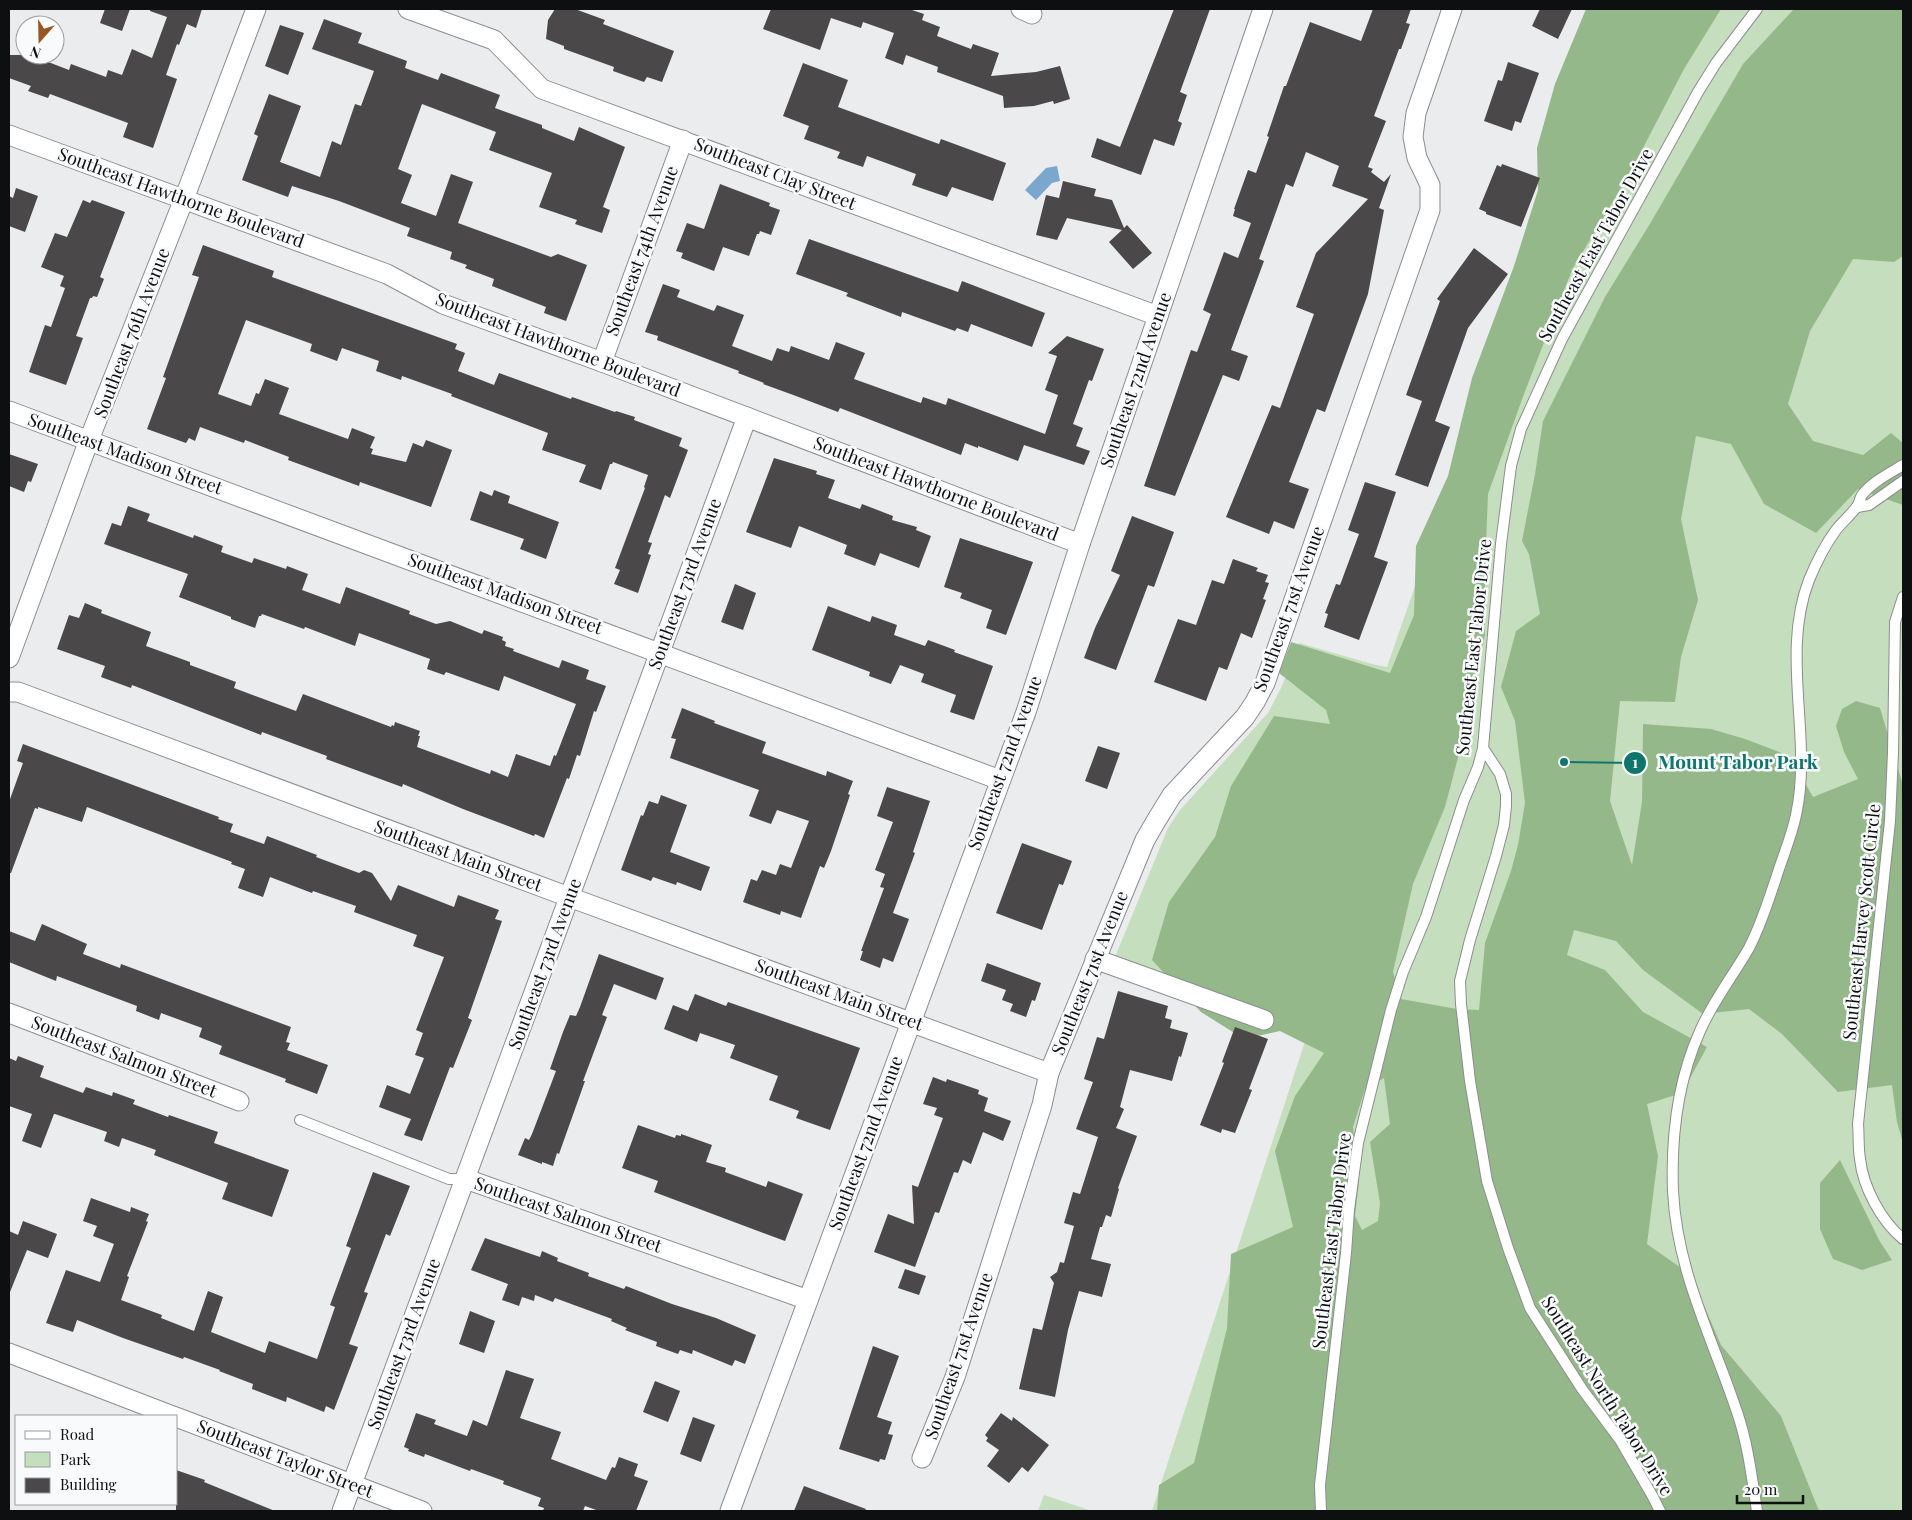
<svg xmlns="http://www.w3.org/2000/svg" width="1912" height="1520" font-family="'Playfair Display',serif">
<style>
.green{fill:#c5debd}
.forest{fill:#95b88a;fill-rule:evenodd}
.water{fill:#7ba6cd}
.building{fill:#4a4849}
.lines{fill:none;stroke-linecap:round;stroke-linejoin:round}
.lane-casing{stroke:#8c8d8f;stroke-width:12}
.street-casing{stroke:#8c8d8f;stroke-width:21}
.lane{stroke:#fff;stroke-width:10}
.street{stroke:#fff;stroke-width:19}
.labels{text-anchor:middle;stroke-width:5;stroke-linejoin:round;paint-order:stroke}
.street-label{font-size:18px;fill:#0e0f10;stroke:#f8fafb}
.leader{fill:none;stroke:#0f766e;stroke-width:2}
.callout-dot{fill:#0f766e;stroke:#f8fafb;stroke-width:2}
.mark-label{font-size:15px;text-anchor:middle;font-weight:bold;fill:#fff}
.callout-label{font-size:19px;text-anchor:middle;font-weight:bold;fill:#0f766e;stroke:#f8fafb;stroke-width:5;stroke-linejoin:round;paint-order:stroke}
</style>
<rect width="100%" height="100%" fill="#eaecee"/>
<!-- green -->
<g class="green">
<path d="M1613,9H1903V1511H1152L1311,1023L1115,957L1168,828L1180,810L1268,713L1281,688L1299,643L1372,664L1387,667L1562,162Z"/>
<path d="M1044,1495L1092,1511H1038Z"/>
</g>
<!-- forest -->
<g class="forest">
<path d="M1586,9H1721L1684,69L1629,175L1572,270L1524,394L1488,494L1485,570V635L1464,735L1445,807L1413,884L1393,972L1401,999L1457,1009L1479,1010L1485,943L1511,871L1518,845L1525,803L1515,721L1501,687L1516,631L1540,614L1529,554L1522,541L1535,474L1543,421L1605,297L1651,222L1743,64L1794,9H1903V256L1894,262L1853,259L1810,331L1788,404L1813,441L1863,455L1891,433L1903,443V505L1858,489L1816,533L1764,504L1731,444L1696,436L1681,519L1698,600L1681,657L1675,702L1620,701L1610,801L1632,865L1642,802L1643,724L1711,729L1745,739L1790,756L1813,797L1858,779L1844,752L1836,726L1842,709L1856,701L1880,708L1903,785V1143L1897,1122L1892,1085L1838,1092L1782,1034L1749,1009L1703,1014L1643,970L1616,941L1574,930L1567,955L1605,970L1643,1012L1707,1047L1682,1093L1647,1104L1658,1156L1647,1244L1691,1275L1721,1345L1781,1416L1819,1511H1157L1159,1485L1194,1463L1227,1328L1231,1254L1293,1227L1275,1151L1295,1096L1324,1053L1280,1031L1244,1039L1201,1012L1152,960L1169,902L1215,837L1231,786L1274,716L1330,724L1326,710L1279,673L1291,642L1390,673L1414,615L1416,546L1448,476L1472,378L1514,266L1538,190L1537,148L1555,84ZM1384,1078L1390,1124L1370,1142L1380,1203L1378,1221L1362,1230L1355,1216L1359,1182L1353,1127L1365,1089Z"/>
<path d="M1840,1160L1879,1240L1892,1260L1862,1270L1833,1259L1820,1229V1183Z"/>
</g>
<!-- water -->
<path class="water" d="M1057,166L1060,181L1052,183L1036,200L1025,190L1046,168Z"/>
<!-- building -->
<g class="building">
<path d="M105,9H130L122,31L100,23Z"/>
<path d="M150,9H202L196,28L187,24L179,45L177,44L166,75L177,79L153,148L123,137L128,123L50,94L48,98L28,91L31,86L9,78V55H30L69,70L71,64L106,77L108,70L122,75L132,49L152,58L167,17L150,11Z"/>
<path d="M555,9H575L605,20L603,24L674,51L662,82L647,77L644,82L613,71L614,67L564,49V46L546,39L548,20Z"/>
<path d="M771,9H909L924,14L922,20L940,27L937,36L971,49L973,44L999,53L991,76L1036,72L1060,66L1070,99L1054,104L1053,101L1034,106L1004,108L1003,96L937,72L938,67L906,55L903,65L885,58L894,33L863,22L861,28L831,18L820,50L763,29Z"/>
<path d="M1174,9H1210L1180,92L1187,95L1178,121L1182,123L1174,146L1154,139L1141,175L1091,157L1097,138L1120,147Z"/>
<path d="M1373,9H1411L1406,23L1410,24L1401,49H1399L1374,116L1386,121L1368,167L1373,169L1371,172L1384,182L1391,174L1379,208L1384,210L1368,294L1325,412L1317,409L1289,482L1309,489L1294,529L1274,521L1269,534L1226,517L1272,405L1280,408L1314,314L1296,307L1316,253L1368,199L1332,186L1339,166L1306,152L1293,187L1286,184L1259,259L1264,261L1231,350L1248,356L1239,381L1223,375L1175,496L1144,486L1191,350L1197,352L1211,314L1203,310L1224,252L1238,258L1251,223L1233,216L1235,209H1234L1248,170L1256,173L1269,137L1267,136L1284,86H1286L1310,22L1361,41Z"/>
<path d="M1540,9H1572L1558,39L1532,26Z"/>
<path d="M324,19L362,33L358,43L407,61L405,68L438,80L441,73L500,95L495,108L542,125V128L574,141L579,127L625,147L603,207L610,210L602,233L575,224L577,220L539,207L552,173L489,150L496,132L422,104L398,169L412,175L401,203L436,216L451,174L473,182L458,223L551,257L558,254L587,265L566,321L544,313L546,307L492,286L494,279L465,268L467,265L450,259L452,252L407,236L410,228L339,201L292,186L288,197L242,180L258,136L254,134L269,94L301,106L280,162L320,177L332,141L341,145L355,104L361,106L374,71L312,49Z"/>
<path d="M280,25L304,33L288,75L265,66Z"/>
<path d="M1508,62L1539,73L1521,123L1515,121L1512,131L1484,121L1498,80L1502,81Z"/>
<path d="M803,63L848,80L838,107L939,144L941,139L1006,163L993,201L952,187L947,197L912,185L916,174L867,156L863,167L837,158L840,152L804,139L809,126L783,116Z"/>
<path d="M1502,164L1540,178L1521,227L1486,214V212L1479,209L1497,165L1501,167Z"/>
<path d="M1063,181L1096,189L1094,196L1112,200L1124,228L1127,225L1152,253L1133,269L1109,242L1122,230L1067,218L1057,240L1036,235L1046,195L1059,198Z"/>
<path d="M720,184L770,203L769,206L780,210L771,235L760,231L759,234H757L749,256L723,247L714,271L681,258L683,253L676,251L687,223L704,229Z"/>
<path d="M16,188L38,196L25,232L9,226V196L13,198Z"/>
<path d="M83,200L90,203L92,200L125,212L100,277L104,279L97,297L93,296L92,298H90L76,336L83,338L66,385L29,372L45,325L51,327L65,288L60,286L64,276L41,267L55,233L67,237Z"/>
<path d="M809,239L958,292L962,281L1045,313L1032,347L971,324L968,332L957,328L955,331L902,312L901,317L846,296L848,293L796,274Z"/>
<path d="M203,245L274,271L272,277L457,344L455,349L465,353L458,371L494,385L499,373L571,399L572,397L615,412L616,411L635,417L634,420L682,438L679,446L688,450L670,498L665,495L648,542L652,543L648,554L651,555L638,593L614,584L620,570L615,568L645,488L644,487L648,475L613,462L612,464H610L601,490L579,482L586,465L542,450L548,433L451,396L452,394L402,376L401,380L376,371L379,361L342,348L337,361L310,351L312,344L246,320L218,394L251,406L256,393L259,394L265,379L289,388L279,414L348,439L352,428L375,437L370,448L373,449L371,454L406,462L413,443L423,447L426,440L452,450L431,507L360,482L359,486L288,460L289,457L245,440L244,443L200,427L195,441L189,438L186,443L147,429L166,378L163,377L199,277L192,275Z"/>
<path d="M1474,248L1508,274L1468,328L1435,421L1450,427L1428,487L1395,475L1422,401L1406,395L1440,301L1437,299Z"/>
<path d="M663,284L680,290L677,297L714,311L717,305L744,315L732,346L772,361L777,348L789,352L791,346L829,360L836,342L865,353L854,379L921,403L923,397L946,405L948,398L1045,434L1058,395L1045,390L1057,356L1048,353L1067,336L1104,349L1092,381L1089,380L1073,424L1083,428L1076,446L1090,451L1084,465L1024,445L1018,461L978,446V448L965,443L961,455L840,408L838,412L796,396L763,384L764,383L738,373L739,371L657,340L658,336L645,332Z"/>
<path d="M9,454L38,464L31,482L28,481L24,492L9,486Z"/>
<path d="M774,458L817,471L816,474L835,480L828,498L860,509L862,504L893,516L892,520L917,527L916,530L931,536L919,568L880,553L875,566L844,554L847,545L799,526L791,548L746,532Z"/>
<path d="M1365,482L1396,492L1374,557L1388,562L1359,640L1324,627L1328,614L1325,613L1336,584L1340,585L1359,534L1348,530Z"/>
<path d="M494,490L510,496L508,503L559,522L546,559L520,549L524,539L470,520L480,491L492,496Z"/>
<path d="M128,506L150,514L147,521L193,538L194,535L223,546L221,552L252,563L254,558L286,569L287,566L308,574L302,590L340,604L346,587L410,611L409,614L436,624L450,621L482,634L484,630L503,637L502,640L506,642L505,646L514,649L513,651L559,668L562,660L589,670L586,679L606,686L596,712L594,711L580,756L577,755L569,779L567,778L544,838L535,834L534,836L463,809L403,784L402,787L326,759L327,756L262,732L261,735L132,685L131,688L101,677L105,666L57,649L69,615L79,618L85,603L102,610L101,613L151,632L146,646L190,662V665L236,682L234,688L296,711L303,694L391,727L392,725L394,726L395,722L420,731L418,736H420L417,747L490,774L491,770L508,777L516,754L550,766L554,755L556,756L576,704L504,676L499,691L446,672L444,675L427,669L430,659L359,633L355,646L305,627L304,629L262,614L261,616H259L255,628L231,619V617L179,597L188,574L104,544L112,523L121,526Z"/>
<path d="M1132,516L1174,532L1154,587L1148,585L1116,670L1084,658L1095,628L1120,575L1111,571Z"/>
<path d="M960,538L1033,562L1006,635L986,628L992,610L960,598L962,593L944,587Z"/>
<path d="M1233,559L1258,568L1256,571L1268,575L1265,582L1269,583L1263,599L1266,600L1252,638L1241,633L1227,670L1219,667L1206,701L1154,682L1178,619L1196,625L1212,580L1224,584Z"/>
<path d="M735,584L756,593L743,630L721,622Z"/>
<path d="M828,606L870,622L872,616L897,625L894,635L925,646L928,640L955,650L954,652L993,666L974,720L950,712L956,695L921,682L924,674L900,665L891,684L869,676L870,672L812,650Z"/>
<path d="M682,708L715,721L714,723L766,742L762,753L826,776L827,771L853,781L848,794L850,795L831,851L824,868L820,866L801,918L781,911L780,915L743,902L751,879L757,881L762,870L776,875L780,864L791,868L809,821L777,810L771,824L749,816L759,790L670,758L676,739L671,738Z"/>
<path d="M23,744L219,817L218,819L233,824L230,832L264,844L267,836L317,855L316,857L359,873L364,870L372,873L391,901L398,885L454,907L458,895L499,910L495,919L502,921L468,1018L472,1020L453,1068L450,1067L422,1141L404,1135L411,1119L379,1107L387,1085L410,1094L424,1058L415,1055L423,1033L416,1030L444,957L413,946L417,935L354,912L356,906L313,891L312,893L270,877L263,897L238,888L245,869L231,864L232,862L87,807L82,822L38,807V809L35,808L11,873H9V802L23,763L17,761Z"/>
<path d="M1098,746L1120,753L1107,789L1085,781Z"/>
<path d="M887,787L930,801L913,852L915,853L893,913L909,919L893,962L883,958L880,968L860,960L863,951H861L884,888L880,887L885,874L875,870L893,822L877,816Z"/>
<path d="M661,795L687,805L670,852L710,867L701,891L677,882L676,885L653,877L651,881L621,870L641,815L643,816L649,801L658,804Z"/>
<path d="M1022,843L1072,861L1063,885L1059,884L1042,930L996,913Z"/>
<path d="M42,924L87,944L83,954L120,968L121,964L291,1027L286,1042L290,1043L287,1050L328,1065L317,1094L285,1082L286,1079L219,1054L222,1046L199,1037L202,1028L161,1013L159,1020L136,1011L137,1006L57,976L56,981L9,962V931L35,941Z"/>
<path d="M599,954L664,978L656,1000L614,984L602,1015L607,1017L583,1081H585L559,1154L557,1153L553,1166L542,1162V1164L518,1155L525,1138L529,1140L532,1134L556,1071L550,1069L563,1032L570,1015L576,1016L580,1007Z"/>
<path d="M987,963L1041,983L1035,1001L1032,1000L1026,1017L1010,1011L1013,1004L1002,1000L1006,990L981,981Z"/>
<path d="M1118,991L1168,1006L1165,1018L1172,1020L1170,1028L1188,1033L1181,1057L1179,1056L1172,1081L1130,1070L1120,1107L1124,1109L1116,1128L1137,1136L1118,1188L1119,1189L1111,1217L1106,1215L1102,1227H1100L1091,1259L1111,1264L1102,1297L1079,1291L1068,1330L1055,1397L1019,1389L1033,1328L1042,1330L1054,1283L1050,1277L1057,1272L1060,1262L1064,1263L1074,1226L1064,1223L1073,1192L1080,1194L1098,1137L1076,1129L1093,1082L1084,1079L1097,1037L1104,1039Z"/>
<path d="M695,994L726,1006L728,1002L860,1048L830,1130L796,1118L799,1111L769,1100L778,1076L730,1058L735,1045L700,1033L697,1042L664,1029L673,1005L688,1011Z"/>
<path d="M1235,1027L1268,1039L1249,1089L1252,1090L1235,1133L1222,1129L1221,1133L1200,1125L1224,1063L1222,1062Z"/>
<path d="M18,1056L44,1066L40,1077L83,1093L86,1087L112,1096L113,1092L135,1100L133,1104L168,1117L169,1115L218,1132L214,1143L289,1170L272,1217L222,1199L228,1183L154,1155L156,1150L122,1138L119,1147L104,1141L107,1132L55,1114H54L41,1148L22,1141L32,1114L9,1106V1058L16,1061Z"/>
<path d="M933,1077L946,1082L947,1079L979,1090L978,1094L988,1098L984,1111L1011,1121L1003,1141L983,1132L971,1164L963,1160L958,1173L954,1172L939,1213L935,1212L915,1267L874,1252L888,1214L914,1224L912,1185L918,1187L943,1118L934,1115L937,1108L923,1104Z"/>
<path d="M638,1125L675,1138L676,1135L681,1136V1134L712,1145L706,1162L726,1168L725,1172L766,1187L768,1181L803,1194L785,1241L654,1192L658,1181L622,1168Z"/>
<path d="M373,1172L410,1186L390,1236L386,1234L364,1292L368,1293L349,1344L358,1347L334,1410L326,1406L324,1412L287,1397L286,1402L252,1389L253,1384L219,1371L220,1370L184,1357L183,1359L123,1338L77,1320L73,1332L46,1323L66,1270L100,1282L114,1244L93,1236L97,1226L83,1221L91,1198L130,1212L131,1207L149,1214L146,1221L148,1222L127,1276L129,1277L121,1300L162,1315L161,1318L194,1331L208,1291L223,1297L211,1332L265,1353L269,1341L317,1359L335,1307L330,1305L351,1248L346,1246Z"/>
<path d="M23,1221L57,1234L48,1258L27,1250L10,1292L9,1231L18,1235Z"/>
<path d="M485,1238L540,1257L542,1251L558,1258L557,1261L589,1273L588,1276L624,1289L626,1286L672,1304L716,1318L756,1335L745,1364L735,1360L732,1366L693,1350L692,1354L680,1350L678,1354L656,1346L657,1342L625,1330L627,1328L611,1321L612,1319L555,1298L553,1302L535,1295L534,1301L522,1297L519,1306L502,1300L508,1284L471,1270Z"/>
<path d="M905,1269L926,1276L919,1295L898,1288Z"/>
<path d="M470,1311L495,1321L484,1353L459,1344Z"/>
<path d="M873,1346L899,1356L877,1417L892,1422L888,1434L893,1435L885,1460L880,1459L879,1462L839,1449Z"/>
<path d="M506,1370L534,1379L520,1418L561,1432L551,1459L606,1480L612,1467L615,1468L619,1457L638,1464L634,1476L648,1481L636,1511H599L585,1506L583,1511H543L544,1508L538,1506L541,1498L503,1484L504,1481L471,1469L470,1471L425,1454L424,1457L408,1451L409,1449L404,1447L416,1413L436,1420L434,1424L467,1436L473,1420L487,1426Z"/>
<path d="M655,1381L680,1391L668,1422L643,1412Z"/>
<path d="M1001,1413L1012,1421L1013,1417L1049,1445L1028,1472L1022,1467L1009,1483L987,1466L999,1450L986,1441L988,1438L985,1435Z"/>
<path d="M693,1417L715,1425L701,1462L680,1454Z"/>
<path d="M176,1470L205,1480L204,1482L275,1511H176Z"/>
<path d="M804,1486L866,1509L865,1511H794Z"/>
</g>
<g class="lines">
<defs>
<g id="lane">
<path d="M1857,507L1869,505L1903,481"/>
<path d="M1903,597L1895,622L1893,753L1890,821L1858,1124C1859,1135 1858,1147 1860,1159C1863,1187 1881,1221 1903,1239"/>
<path d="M1483,748L1500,774L1506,794V806L1504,825L1496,856L1470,940L1460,981L1461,1004L1470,1081L1487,1181L1508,1248L1530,1308L1582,1389L1620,1440L1653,1497L1660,1511"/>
<path d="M300,1120L449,1179H466"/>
<path d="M1321,1511L1320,1485L1346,1253L1349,1210L1358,1143L1391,1010L1403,972L1426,917L1464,800L1478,767L1483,748L1501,544L1511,466L1521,429L1562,339L1698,92L1716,63L1757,9"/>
<path d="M1757,1511C1752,1478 1748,1444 1737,1412C1712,1337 1677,1272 1673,1191C1671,1137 1678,1080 1700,1031C1713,1001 1733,976 1749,948C1762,923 1770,896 1779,869C1785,851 1792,834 1796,815C1813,738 1780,655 1809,580C1816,563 1825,545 1836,530C1842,522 1853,513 1858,505C1860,501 1860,498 1862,495C1872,482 1890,473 1903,465"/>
</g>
<g id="street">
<path d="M408,9L494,40L542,89L1158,316"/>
<path d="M1021,9L1032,14"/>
<path d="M9,135L387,274L443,304L602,362L1080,544"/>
<path d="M602,362L683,140"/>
<path d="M9,411L1000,780"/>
<path d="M9,658L89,440L184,199L256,9"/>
<path d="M9,692H18L569,897L1049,1073"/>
<path d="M1095,959L1264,1020"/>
<path d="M9,1013L239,1101"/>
<path d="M466,1179L808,1300"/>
<path d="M9,1353L173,1416"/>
<path d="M176,1417L422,1511"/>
<path d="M922,1458L955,1377L1042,1105L1049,1073L1145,840L1156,821L1172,795L1245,717L1255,702L1265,683L1430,210V185L1417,158L1413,137L1416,113L1452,9"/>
<path d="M342,1511L747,417"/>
<path d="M730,1511L1026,712L1080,544L1263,9"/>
</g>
</defs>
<!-- lane casing -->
<use href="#lane" class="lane-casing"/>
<!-- street casing -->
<use href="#street" class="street-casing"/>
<!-- lane -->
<use href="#lane" class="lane"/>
<!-- street -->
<use href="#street" class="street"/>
</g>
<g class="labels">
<!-- street labels -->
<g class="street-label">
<text transform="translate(775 174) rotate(21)" y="6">Southeast Clay Street</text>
<text transform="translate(181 198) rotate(20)" y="6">Southeast Hawthorne Boulevard</text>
<text transform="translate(1596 245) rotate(-61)" y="6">Southeast East Tabor Drive</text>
<text transform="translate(642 251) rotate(-70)" y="6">Southeast 74th Avenue</text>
<text transform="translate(132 333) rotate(-69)" y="6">Southeast 76th Avenue</text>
<text transform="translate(558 345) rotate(21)" y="6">Southeast Hawthorne Boulevard</text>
<text transform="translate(1136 380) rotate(-71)" y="6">Southeast 72nd Avenue</text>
<text transform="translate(125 454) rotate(20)" y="6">Southeast Madison Street</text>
<text transform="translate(936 489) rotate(21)" y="6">Southeast Hawthorne Boulevard</text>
<text transform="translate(685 584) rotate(-70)" y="6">Southeast 73rd Avenue</text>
<text transform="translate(505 594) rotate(20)" y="6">Southeast Madison Street</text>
<text transform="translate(1289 609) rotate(-70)" y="6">Southeast 71st Avenue</text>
<text transform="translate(1474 647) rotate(-84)" y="6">Southeast East Tabor Drive</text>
<text transform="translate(1005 763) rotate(-70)" y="6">Southeast 72nd Avenue</text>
<text transform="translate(458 856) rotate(20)" y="6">Southeast Main Street</text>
<text transform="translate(1862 922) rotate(-84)" y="6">Southeast Harvey Scott Circle</text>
<text transform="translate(545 964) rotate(-70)" y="6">Southeast 73rd Avenue</text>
<text transform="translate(1090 973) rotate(-68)" y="6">Southeast 71st Avenue</text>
<text transform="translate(839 995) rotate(20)" y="6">Southeast Main Street</text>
<text transform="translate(124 1057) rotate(21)" y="6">Southeast Salmon Street</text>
<text transform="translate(866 1143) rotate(-70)" y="6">Southeast 72nd Avenue</text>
<text transform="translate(568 1215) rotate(19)" y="6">Southeast Salmon Street</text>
<text transform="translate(1332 1241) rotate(-83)" y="6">Southeast East Tabor Drive</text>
<text transform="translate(404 1344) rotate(-70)" y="6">Southeast 73rd Avenue</text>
<text transform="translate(959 1356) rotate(-71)" y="6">Southeast 71st Avenue</text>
<text transform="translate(1607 1396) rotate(58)" y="6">Southeast North Tabor Drive</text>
<text transform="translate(285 1459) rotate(21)" y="6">Southeast Taylor Street</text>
</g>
</g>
<!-- callouts -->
<path class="leader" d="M1564 762L1635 763"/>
<g class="callout-dot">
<circle cx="1564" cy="762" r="5"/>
<circle cx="1635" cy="763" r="12"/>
</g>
<g class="mark-label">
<text x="1635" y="768">1</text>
</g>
<g class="callout-label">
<text x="1738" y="769">Mount Tabor Park</text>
</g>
<!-- border -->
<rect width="1912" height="1520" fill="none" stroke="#0e0f10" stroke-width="20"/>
<!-- legend -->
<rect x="15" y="1415" width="162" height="90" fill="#f8fafb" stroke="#9a9c9d"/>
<rect x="25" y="1431" width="25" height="8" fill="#ffffff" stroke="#9a9c9d"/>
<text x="60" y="1440" font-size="15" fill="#0e0f10">Road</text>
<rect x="25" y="1452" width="25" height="15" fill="#c5debd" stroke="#9a9c9d"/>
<text x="60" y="1465" font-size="15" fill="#0e0f10">Park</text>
<rect x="25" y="1478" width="25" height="15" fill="#4a4849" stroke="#9a9c9d"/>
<text x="60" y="1490" font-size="15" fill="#0e0f10">Building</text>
<!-- north arrow -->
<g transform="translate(40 40) rotate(200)"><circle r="24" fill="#f8fafb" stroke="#9a9c9d"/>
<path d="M0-4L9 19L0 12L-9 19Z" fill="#975622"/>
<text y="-8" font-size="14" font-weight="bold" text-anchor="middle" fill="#0e0f10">N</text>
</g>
<!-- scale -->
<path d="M1737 1495v8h66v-8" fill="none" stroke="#0e0f10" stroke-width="2.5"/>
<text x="1744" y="1495" font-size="15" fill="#0e0f10" stroke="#f8fafb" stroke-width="4" paint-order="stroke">20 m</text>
</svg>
